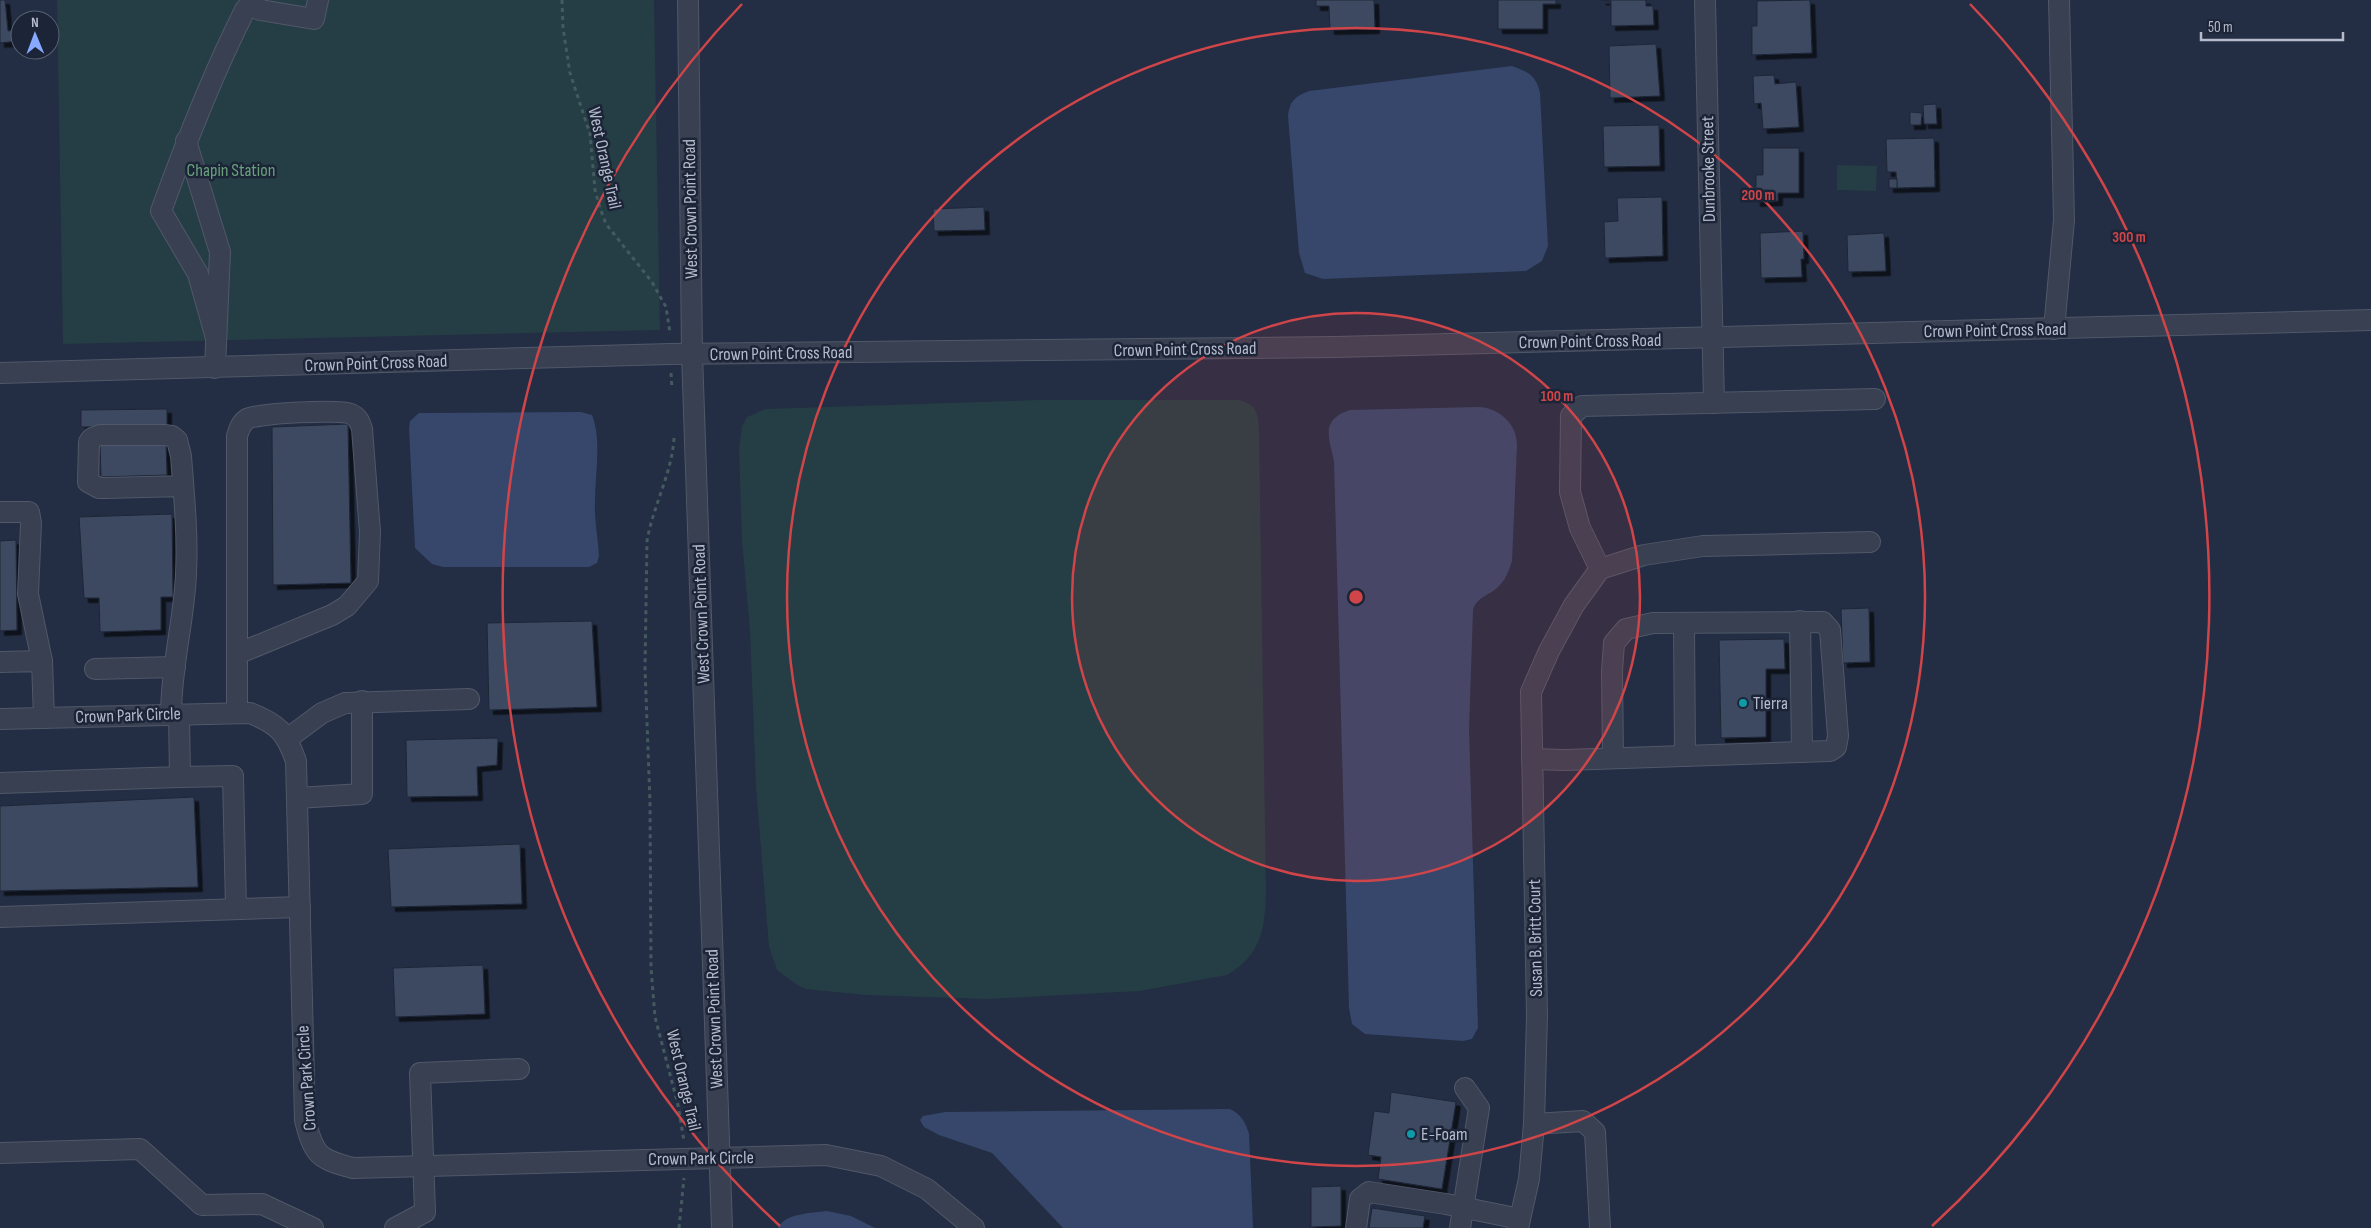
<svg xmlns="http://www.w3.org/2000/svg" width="2371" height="1228" font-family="'Sofia Sans Condensed',sans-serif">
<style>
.green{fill:#253d44}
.water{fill:#36476b}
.building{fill:#3d4860;stroke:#1e2739;filter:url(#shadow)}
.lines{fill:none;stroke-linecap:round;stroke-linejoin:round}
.minor-casing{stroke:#505869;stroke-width:22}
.path{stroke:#445a60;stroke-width:3;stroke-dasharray:4 4;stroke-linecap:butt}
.minor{stroke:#384052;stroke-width:20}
.ring{fill:none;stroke:#cf4549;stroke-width:2.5}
.culture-dot{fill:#0f9aa8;stroke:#1c2537;stroke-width:2}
.labels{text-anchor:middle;stroke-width:5;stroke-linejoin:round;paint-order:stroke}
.street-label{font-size:18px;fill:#b5bbcc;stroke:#1c2537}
.park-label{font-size:18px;fill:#69a07b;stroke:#1c2537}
.poi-label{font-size:18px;fill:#b5bbcc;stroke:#1c2537;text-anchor:start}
.centre{fill:#cf4549;stroke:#1c2537;stroke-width:2.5}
.ring-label{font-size:15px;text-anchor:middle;font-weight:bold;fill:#cf4549;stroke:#1c2537;stroke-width:5;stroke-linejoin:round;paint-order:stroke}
</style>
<defs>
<filter id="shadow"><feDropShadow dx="4.5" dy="4.5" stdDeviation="0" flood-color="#0009"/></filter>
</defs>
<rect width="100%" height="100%" fill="#232d43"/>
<!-- green -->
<g class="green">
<path d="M57,0H654L660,330L63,344Z"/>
<path d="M1837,165L1877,166L1876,191L1837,190Z"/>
<path d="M1039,400H1240C1259,406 1258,415 1259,432L1266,893C1265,930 1261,955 1227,975L1140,991L987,999L864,995L806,989L797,985L777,970L769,947L756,787L750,631L742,540L739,449L742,426L747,417L765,409Z"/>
</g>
<!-- water -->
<g class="water">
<path d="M1512,66C1529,72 1536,76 1540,93L1548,246L1542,261L1526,271L1323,279L1305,273L1299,253L1288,116C1289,102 1295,96 1309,91Z"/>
<path d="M1480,407C1500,409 1517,424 1517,445L1512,561C1509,570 1506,579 1499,586C1491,595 1476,597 1473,610L1469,730L1478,1028L1472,1039L1463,1041L1365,1034L1352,1024L1349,1008L1334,461C1329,437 1320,420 1350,410Z"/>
<path d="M581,412L592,415C602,441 595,473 595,501C594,519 598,537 599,556L597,563L589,567H443L432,564L415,548L409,429L410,421L419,413Z"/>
<path d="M1230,1109C1241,1114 1246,1123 1249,1134L1253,1228H1063L992,1153L939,1135L924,1127L920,1120L923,1116L945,1112Z"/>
<path d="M827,1211L851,1216L875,1228H778C785,1213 812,1213 827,1211Z"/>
</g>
<!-- building -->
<g class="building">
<path d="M0,0H5L8,31L15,30L17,41L0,43Z"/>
<path d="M1316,0H1374L1375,29L1330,30L1329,6H1316Z"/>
<path d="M1498,0H1556V4H1543V29H1498Z"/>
<path d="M1601,0H1646V6H1653L1654,25L1611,26V1Z"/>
<path d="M1810,0L1812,53L1752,55V26H1757V1Z"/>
<path d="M1656,44L1660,96L1610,98L1609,46Z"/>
<path d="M1774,75L1775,84L1796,82L1799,127L1763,129L1761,103L1754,104L1753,76Z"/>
<path d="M1936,104L1937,124H1924L1923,105Z"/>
<path d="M1910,112L1922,113L1921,125H1910Z"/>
<path d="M1659,125L1660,166L1604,167L1603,126Z"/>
<path d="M1934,138L1935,187L1897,188L1896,172H1887L1886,139Z"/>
<path d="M1763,148H1799V193H1778V201L1756,202V175H1763Z"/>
<rect x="1889" y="179" width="8" height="9"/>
<path d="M1662,197L1663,256L1605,258L1604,222L1618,221L1617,198Z"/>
<path d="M984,207L985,230L934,231L933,209Z"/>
<path d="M1803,231L1804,259H1801L1802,277L1761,278L1760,233Z"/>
<path d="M1884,233L1886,271L1848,272L1847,235Z"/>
<path d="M167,409V426L81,427V410Z"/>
<path d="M348,424L351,583L273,585L272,427Z"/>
<path d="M166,441L167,475L101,477L100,443Z"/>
<path d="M172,514L173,597H161V630L100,632L99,598H84L79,517Z"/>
<path d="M16,540L17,630L0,631V541Z"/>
<path d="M1869,608L1870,662L1843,663L1841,609Z"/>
<path d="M592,621L597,707L489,710L487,623Z"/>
<path d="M1784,639L1785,669H1766V737L1721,738L1719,640Z"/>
<path d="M498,738L497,765L477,767L478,796L407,797L406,740Z"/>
<path d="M194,797L198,887L0,891V806Z"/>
<path d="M520,844L522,904L391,907L388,849Z"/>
<path d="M483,965L485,1014L395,1017L393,968Z"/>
<path d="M1391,1092L1456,1102L1442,1189L1378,1179L1381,1157L1368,1155L1374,1111L1389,1113Z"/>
<path d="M1341,1186V1226L1311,1227V1187Z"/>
<path d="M1372,1208L1425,1216L1423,1228H1369Z"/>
</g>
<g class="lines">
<defs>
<g id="minor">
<path d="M251,0L260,10L314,19L318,0"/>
<path d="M688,0L692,354L722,1228"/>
<path d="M1705,0L1714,403"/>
<path d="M186,141L220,252L215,368"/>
<path d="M2054,329L2064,220L2059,0"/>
<path d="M216,338L198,274L161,211C186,142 212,75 245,10L252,2"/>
<path d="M0,373L670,354L1336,347L2371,320"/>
<path d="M0,512H29L31,523L28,594L42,661"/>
<path d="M1600,569L1580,528L1570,492L1571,416L1582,406L1875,399"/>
<path d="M1800,621L1802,752"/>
<path d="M1684,625L1685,756"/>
<path d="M237,654L332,615L347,606L368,581L370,532L362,429C360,422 358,417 351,414C341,409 257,413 247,419C241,423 239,429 237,436V713"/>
<path d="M0,662L42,661L44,718"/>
<path d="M95,669L175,667"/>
<path d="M171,714C171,667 184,621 186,574C188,535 184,495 181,456L177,440L172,436L164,435H100L92,438L89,442L88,482L99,488H106L183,486"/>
<path d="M0,719L250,713C278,724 286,732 296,761L305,1120C314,1156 319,1159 353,1168L826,1155L881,1166L927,1189L974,1228"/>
<path d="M287,739L322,713L345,703L469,699"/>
<path d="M1532,759L1565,760L1830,751L1836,747L1838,736L1830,630L1823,622L1653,623L1626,629L1614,643L1612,671L1613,758"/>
<path d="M180,777L233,776L236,909"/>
<path d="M0,783L180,777L179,714"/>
<path d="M297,798L362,794V701"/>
<path d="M0,917L300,907"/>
<path d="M1534,1124L1583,1121L1595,1132L1600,1228"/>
<path d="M0,1153L140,1149L202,1205L262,1204L313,1228"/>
<path d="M395,1228L425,1212L420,1073L519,1069"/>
<path d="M1356,1228L1360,1199L1369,1192L1446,1204L1520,1219"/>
<path d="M1460,1228L1479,1108L1465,1088"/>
<path d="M1518,1228L1529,1179L1534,1124L1537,1016L1531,692L1549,651L1574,605L1600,569L1644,555L1703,546L1870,542"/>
</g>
</defs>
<!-- minor casing -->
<use href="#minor" class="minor-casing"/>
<!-- path -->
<g class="path">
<path d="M562,0L563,28L570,73L590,134L595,190L600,208L606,224L652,282L666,307L670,333"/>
<path d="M671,373L672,389"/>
<path d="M674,438C672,473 653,506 647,541L645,668L650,803L651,968L655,1017L678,1105L684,1141"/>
<path d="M679,1228L684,1178"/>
</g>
<!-- minor -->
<use href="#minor" class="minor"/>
</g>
<!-- distance rings -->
<circle cx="1356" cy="597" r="284" fill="#cf4549" fill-opacity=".12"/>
<g class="ring">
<circle cx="1356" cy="597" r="284"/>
<circle cx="1356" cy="597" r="569"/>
<path d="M780 1226A853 853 0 0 1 742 4M1970 4A853 853 0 0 1 1932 1226"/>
</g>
<!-- markers -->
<g class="culture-dot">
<circle cx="1743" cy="703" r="5"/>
<circle cx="1411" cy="1134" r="5"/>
</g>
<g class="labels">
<!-- street labels -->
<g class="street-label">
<text transform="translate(605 158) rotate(78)" y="6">West Orange Trail</text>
<text transform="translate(1708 169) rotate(-91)" y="6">Dunbrooke Street</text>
<text transform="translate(690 209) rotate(-91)" y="6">West Crown Point Road</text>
<text transform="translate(1995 330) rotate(-1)" y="6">Crown Point Cross Road</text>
<text transform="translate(1590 341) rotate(-1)" y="6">Crown Point Cross Road</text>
<text transform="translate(1185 349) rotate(-1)" y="6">Crown Point Cross Road</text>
<text transform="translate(781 353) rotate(-1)" y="6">Crown Point Cross Road</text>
<text transform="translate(376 363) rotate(-2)" y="6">Crown Point Cross Road</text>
<text transform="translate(701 614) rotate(-92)" y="6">West Crown Point Road</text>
<text transform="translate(128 715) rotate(-2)" y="6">Crown Park Circle</text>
<text transform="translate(1535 938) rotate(-91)" y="6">Susan B. Britt Court</text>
<text transform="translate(714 1019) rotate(-92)" y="6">West Crown Point Road</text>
<text transform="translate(306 1078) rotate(-94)" y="6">Crown Park Circle</text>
<text transform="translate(684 1080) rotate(77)" y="6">West Orange Trail</text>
<text transform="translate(701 1158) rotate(-1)" y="6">Crown Park Circle</text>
</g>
<!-- park labels -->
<g class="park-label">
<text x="231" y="176">Chapin Station</text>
</g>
<!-- poi labels -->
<g class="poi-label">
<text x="1753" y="709">Tierra</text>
<text x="1421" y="1140">E-Foam</text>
</g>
</g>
<circle cx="1356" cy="597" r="8" class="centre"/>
<g class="ring-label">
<text x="1758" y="200">200 m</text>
<text x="2129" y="242">300 m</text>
<text x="1557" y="401">100 m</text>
</g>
<!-- north arrow -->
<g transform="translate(35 35) rotate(359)"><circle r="24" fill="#1c2537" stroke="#596173"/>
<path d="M0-4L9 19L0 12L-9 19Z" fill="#87a9ff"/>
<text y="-8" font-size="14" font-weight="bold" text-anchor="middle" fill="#b5bbcc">N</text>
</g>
<!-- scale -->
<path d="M2201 32v8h142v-8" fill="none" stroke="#b5bbcc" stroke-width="2.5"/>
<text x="2208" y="32" font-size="15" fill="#b5bbcc" stroke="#1c2537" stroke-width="4" paint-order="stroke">50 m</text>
</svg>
